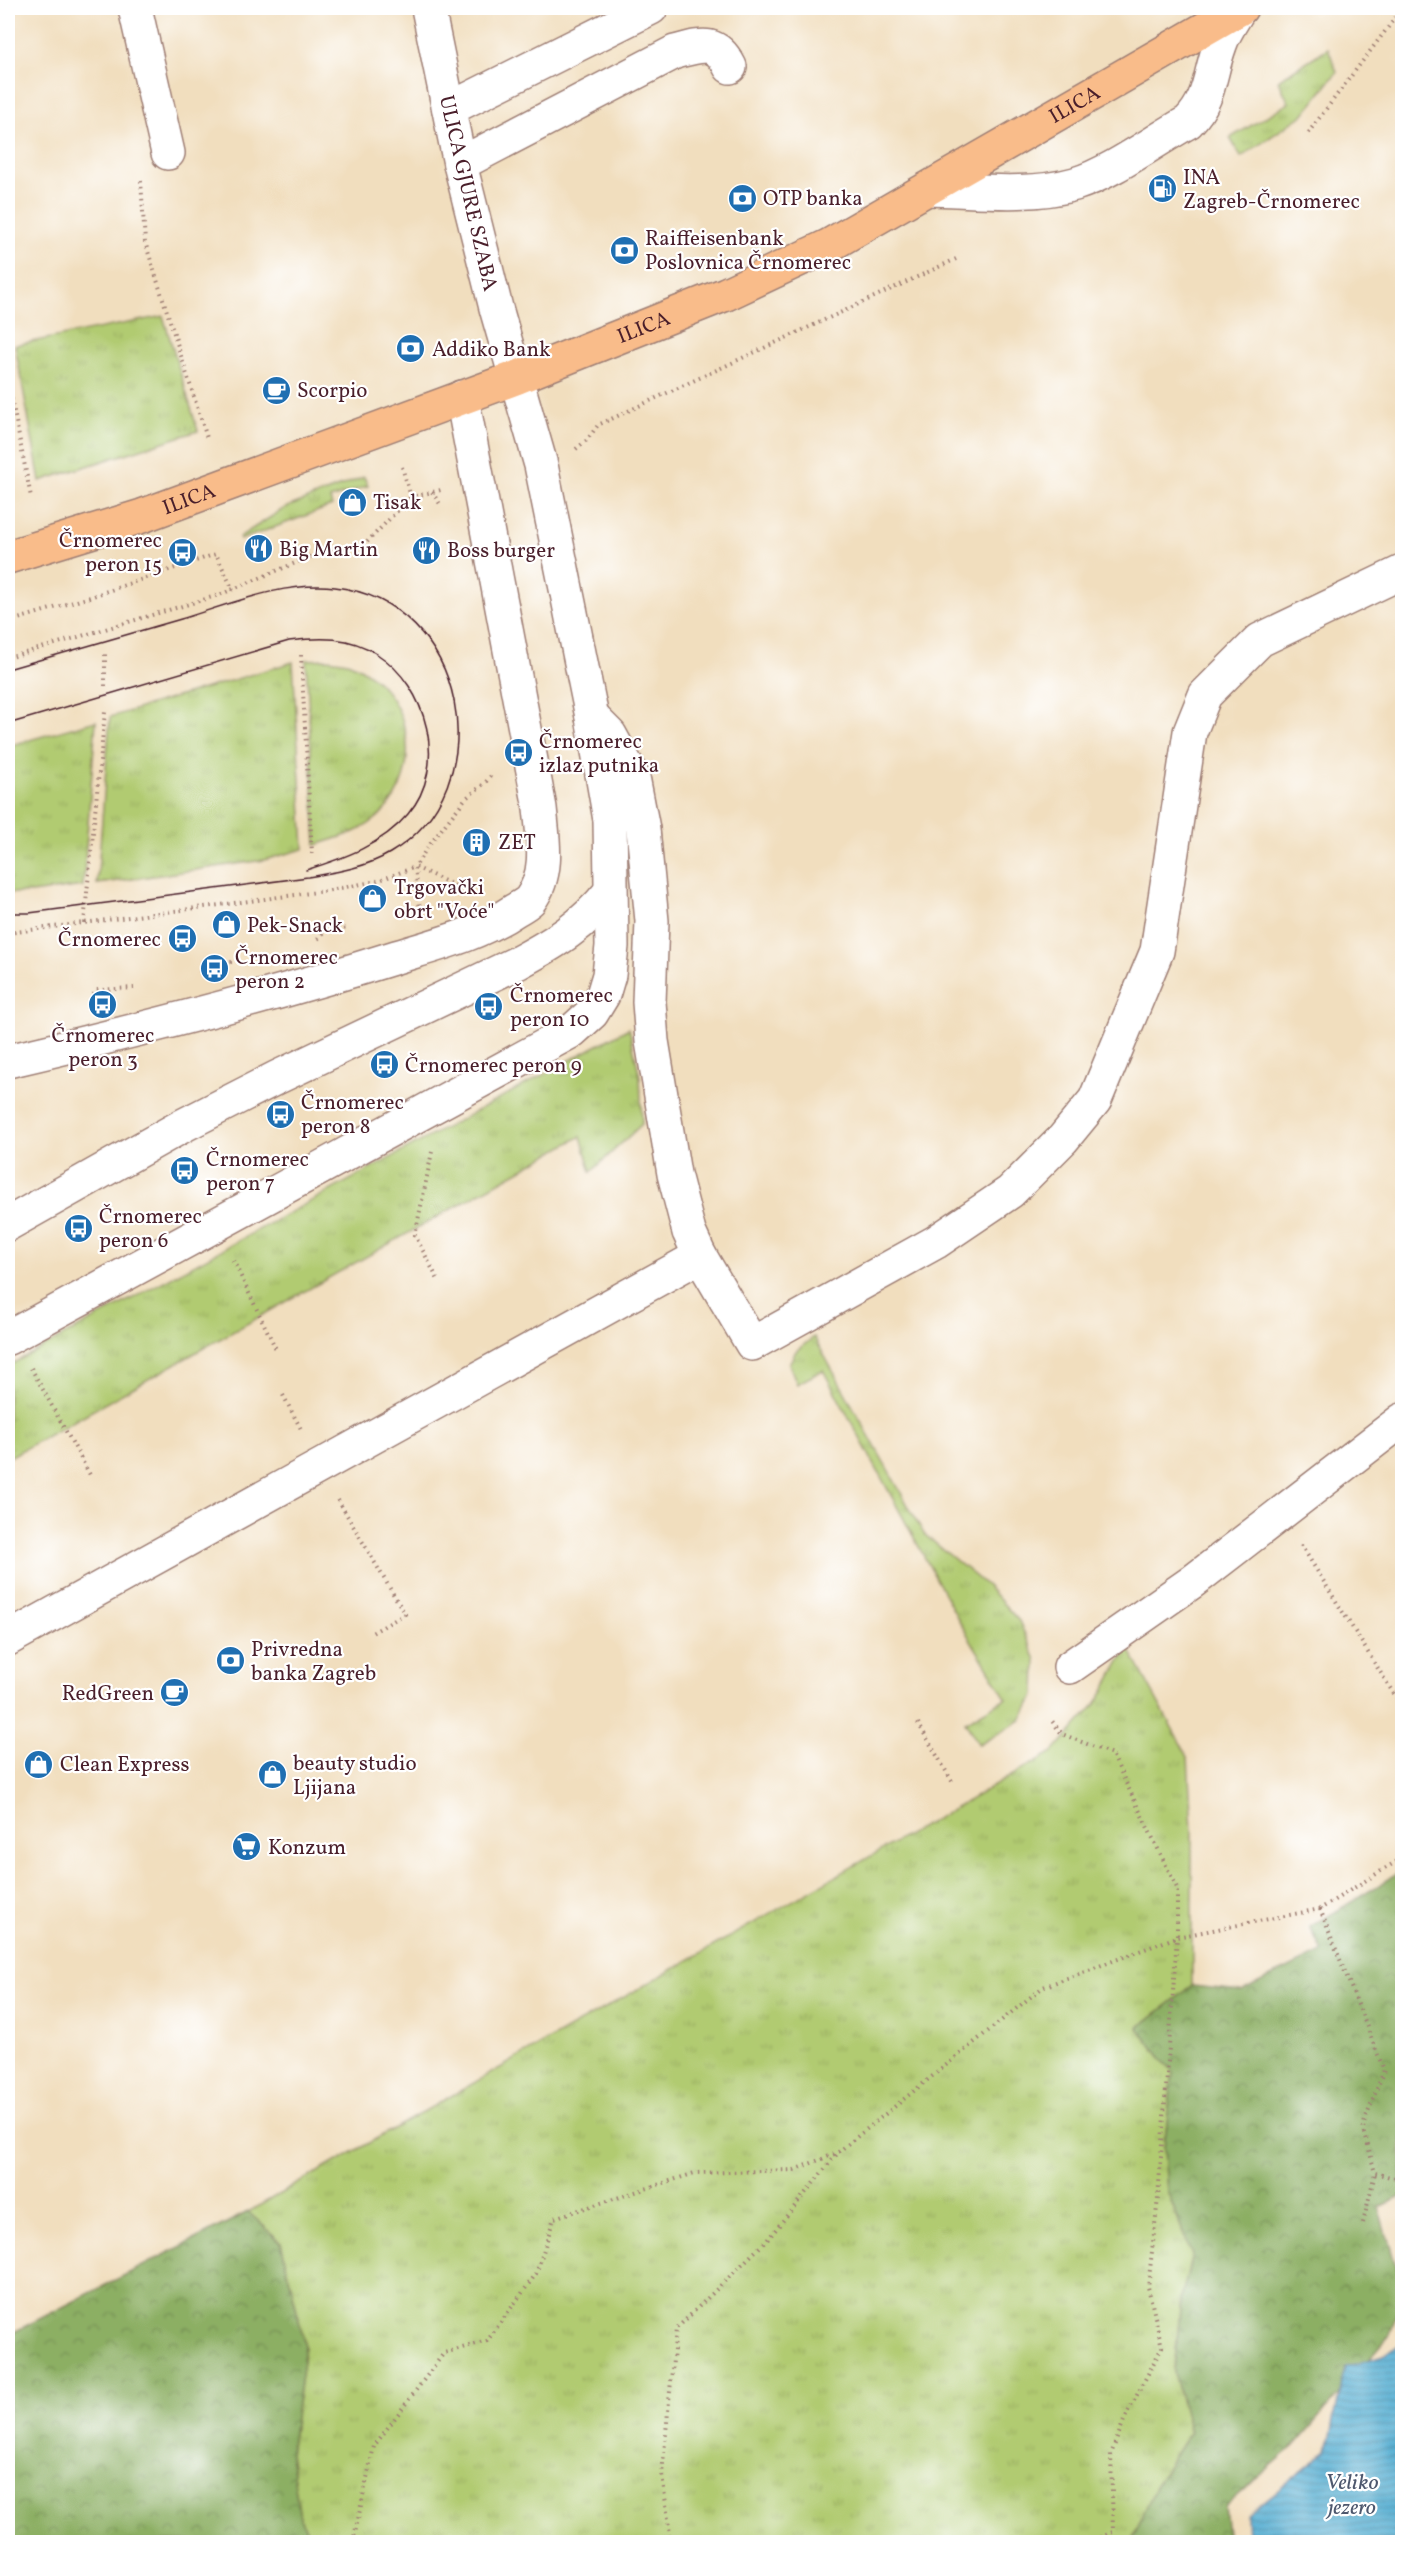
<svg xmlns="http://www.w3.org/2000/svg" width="1410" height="2550" font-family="Vollkorn,serif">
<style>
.grass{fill:url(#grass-tufts);stroke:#7e754e;stroke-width:1.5}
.forest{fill:url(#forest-crowns);stroke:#6b6747;stroke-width:1.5}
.water{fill:url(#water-rules);stroke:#50667e;stroke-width:1.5}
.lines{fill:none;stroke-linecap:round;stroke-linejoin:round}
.minor-casing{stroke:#9e7e74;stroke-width:36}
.major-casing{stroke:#9e7e74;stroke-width:36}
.path{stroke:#9e7e74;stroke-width:4;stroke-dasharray:1.5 4.5;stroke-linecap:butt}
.minor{stroke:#fff;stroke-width:33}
.major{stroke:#f9bc8a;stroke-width:33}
.tram{stroke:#4a1f2b;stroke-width:1.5}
.labels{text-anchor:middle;stroke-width:4.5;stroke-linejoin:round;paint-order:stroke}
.street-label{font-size:21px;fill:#4a1f2b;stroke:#fff}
.poi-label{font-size:21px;fill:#4a1f2b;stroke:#fff;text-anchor:start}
.water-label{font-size:22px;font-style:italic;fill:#4e586e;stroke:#fff}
</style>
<defs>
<pattern id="grass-tufts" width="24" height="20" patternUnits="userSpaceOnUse" patternTransform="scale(1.5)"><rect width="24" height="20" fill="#b1cb71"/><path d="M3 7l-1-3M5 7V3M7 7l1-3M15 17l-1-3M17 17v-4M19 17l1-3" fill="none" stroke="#9aae62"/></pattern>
<pattern id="forest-crowns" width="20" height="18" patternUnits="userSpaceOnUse" patternTransform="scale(1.5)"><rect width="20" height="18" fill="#8caf63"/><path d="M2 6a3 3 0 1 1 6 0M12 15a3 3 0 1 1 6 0" fill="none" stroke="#748e52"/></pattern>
<pattern id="water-rules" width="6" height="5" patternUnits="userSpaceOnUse" patternTransform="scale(1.5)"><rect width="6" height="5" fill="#55aed2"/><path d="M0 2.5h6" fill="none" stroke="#488dab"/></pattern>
</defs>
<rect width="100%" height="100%" fill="#fff"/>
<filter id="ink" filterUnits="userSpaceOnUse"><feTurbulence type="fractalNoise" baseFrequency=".0167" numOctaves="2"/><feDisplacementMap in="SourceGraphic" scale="12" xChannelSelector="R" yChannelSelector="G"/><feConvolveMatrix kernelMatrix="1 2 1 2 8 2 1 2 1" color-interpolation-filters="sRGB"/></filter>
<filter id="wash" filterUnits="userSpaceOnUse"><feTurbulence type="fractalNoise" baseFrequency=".008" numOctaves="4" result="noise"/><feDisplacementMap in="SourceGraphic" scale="24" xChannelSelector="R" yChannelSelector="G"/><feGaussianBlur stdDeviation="1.35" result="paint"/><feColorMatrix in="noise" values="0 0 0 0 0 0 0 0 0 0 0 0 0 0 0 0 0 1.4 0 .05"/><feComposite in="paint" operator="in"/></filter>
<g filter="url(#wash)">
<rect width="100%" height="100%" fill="#f1debe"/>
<!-- grass -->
<g class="grass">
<path d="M1328,48L1337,72L1303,115L1241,157L1230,138L1289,103L1278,80Z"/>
<path d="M163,316L198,431L40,481L15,345Z"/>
<path d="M364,477L368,486L330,499L332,506L240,540L239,537L285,508Z"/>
<path d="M327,659C334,660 343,660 350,663C410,689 428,770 379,816C362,832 338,838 316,845L306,660Z"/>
<path d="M293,662L304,849L264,860L97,884L110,717Z"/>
<path d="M96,721L83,886L31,893H8V746Z"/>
<path d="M629,1028L640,1077L642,1124L591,1172L581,1136L8,1458V1366Z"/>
<path d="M814,1337L924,1534L987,1586L1019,1621L1036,1660L1035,1695L1021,1720L979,1745L965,1722L1006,1698L958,1619L823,1370L797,1384L789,1364L796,1351Z"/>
<path d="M1128,1647L1188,1757L1192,1831V1986L1138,2028L1173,2073L1164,2148L1167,2191L1192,2255L1181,2300L1174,2372L1190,2432L1158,2481L1131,2542H313L300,2518L290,2454L305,2346L281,2242L248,2212L1053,1752L1097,1703Z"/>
</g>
<!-- forest -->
<g class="forest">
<path d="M1402,1871V2196L1379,2207L1402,2288V2295L1390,2335L1294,2446L1225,2506L1229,2542H1131L1158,2481L1190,2432L1174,2372L1181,2300L1192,2255L1167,2191L1164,2148L1173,2073L1138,2028L1192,1986L1242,1991L1322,1952L1310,1927Z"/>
<path d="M248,2212L281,2242L305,2346L290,2454L300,2518L313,2542H8V2335Z"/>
</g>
<!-- water -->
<path class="water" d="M1402,2343V2542H1248L1247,2515L1328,2450L1345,2367L1384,2355Z"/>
</g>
<g filter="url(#ink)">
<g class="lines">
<defs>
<g id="minor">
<path d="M135,8L168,153"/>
<path d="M449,109L651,8"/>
<path d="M460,164L675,52C702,45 716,39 730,67"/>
<path d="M929,189C976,190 1029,197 1075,184C1111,173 1154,141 1188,122C1211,99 1209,74 1220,45C1224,32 1233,20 1240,8"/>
<path d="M592,717L610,735L633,777L643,829L652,921L649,1002L652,1041L674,1174L689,1232L700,1256L752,1344L936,1242L1010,1192L1063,1139L1095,1100L1157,951L1190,732L1205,695L1260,640L1402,572"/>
<path d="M8,1061C137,1031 266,998 393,958C435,945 478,935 515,910C520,907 526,904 530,900C550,873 543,839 540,808L462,397"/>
<path d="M8,1224L184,1125L276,1078L519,962C556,942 583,926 610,892"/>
<path d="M8,1338L572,1031L592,1013L603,995L609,975L612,946L610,820L592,717L541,465L496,308L460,164L428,8"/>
<path d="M8,1639L700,1256"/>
<path d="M1070,1667L1192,1582L1402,1420"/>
</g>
<g id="major">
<path id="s1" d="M8,557L142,516L518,377L726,294L828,246L1241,8"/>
</g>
</defs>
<!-- minor casing -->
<use href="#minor" class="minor-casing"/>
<!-- major casing -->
<use href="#major" class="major-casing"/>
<!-- path -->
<g class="path">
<path d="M1308,133L1402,9"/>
<path d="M141,181L145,242L207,438"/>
<path d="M8,381L31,497"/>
<path d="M576,449L587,440L598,425L956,259"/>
<path d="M402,467L411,497L441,490"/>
<path d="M432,492L440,504"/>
<path d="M8,622L90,597L216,554L233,590"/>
<path d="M301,655L312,854"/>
<path d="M8,658L219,595L312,556L367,542L411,497"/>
<path d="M105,686V654"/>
<path d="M420,911L415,867L427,848L465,799L485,783L493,773"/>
<path d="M84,923L105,712"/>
<path d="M8,933L325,891L377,881L415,867L466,891"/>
<path d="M318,939L324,931L349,928"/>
<path d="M200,972L203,964L232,962"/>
<path d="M91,1000L96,990L134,988"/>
<path d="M432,1152L415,1235L439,1282"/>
<path d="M233,1260L276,1349"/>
<path d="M31,1368L90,1475"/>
<path d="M283,1395L302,1431"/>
<path d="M338,1500L405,1614L372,1633"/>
<path d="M1301,1545L1402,1707"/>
<path d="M918,1723L953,1783"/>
<path d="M1320,1909L1384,2070L1363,2126L1375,2173L1402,2180"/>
<path d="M1363,2223L1375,2173"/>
<path d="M353,2542L374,2446L444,2353L487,2341L536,2274L554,2218L695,2173L794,2170L837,2153L1043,1987L1177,1937V1888L1112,1754L1062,1734L1052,1721"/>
<path d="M671,2542L662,2474L676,2329L768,2239L837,2154"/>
<path d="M1089,2542L1113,2532L1111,2454L1125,2418L1162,2347L1148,2287L1158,2198L1177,1937L1320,1909L1402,1858"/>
</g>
<!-- minor -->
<use href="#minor" class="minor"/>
<!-- major -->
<use href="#major" class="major"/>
<!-- tram -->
<g class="tram">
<path d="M8,669C66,652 124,636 181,619C230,604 284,581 335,587C467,602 502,787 390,853C365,868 336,872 308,877L29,913H8"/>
<path d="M8,724L289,641C320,637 350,636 377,654C427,686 449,766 408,814C382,845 344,858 306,870"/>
</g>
</g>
</g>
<!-- icons -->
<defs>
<symbol id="fuel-disc" viewBox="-11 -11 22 22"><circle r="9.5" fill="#1f6fb2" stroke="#fff"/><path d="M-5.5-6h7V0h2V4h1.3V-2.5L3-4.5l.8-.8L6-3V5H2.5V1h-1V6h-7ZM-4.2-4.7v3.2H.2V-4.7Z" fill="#fff"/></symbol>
<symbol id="bank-disc" viewBox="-11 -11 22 22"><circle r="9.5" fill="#1f6fb2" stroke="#fff"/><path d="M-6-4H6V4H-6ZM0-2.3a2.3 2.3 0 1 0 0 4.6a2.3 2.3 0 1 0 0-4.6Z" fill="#fff"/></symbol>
<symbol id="cafe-disc" viewBox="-11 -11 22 22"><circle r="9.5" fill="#1f6fb2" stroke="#fff"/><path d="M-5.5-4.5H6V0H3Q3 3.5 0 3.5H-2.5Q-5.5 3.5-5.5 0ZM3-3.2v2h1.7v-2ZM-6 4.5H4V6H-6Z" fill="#fff"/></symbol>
<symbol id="shop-disc" viewBox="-11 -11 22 22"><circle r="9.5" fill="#1f6fb2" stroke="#fff"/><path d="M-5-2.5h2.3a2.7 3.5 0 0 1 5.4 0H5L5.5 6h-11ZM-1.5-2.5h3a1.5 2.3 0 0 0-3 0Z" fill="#fff"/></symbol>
<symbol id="restaurant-disc" viewBox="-11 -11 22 22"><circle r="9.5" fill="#1f6fb2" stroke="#fff"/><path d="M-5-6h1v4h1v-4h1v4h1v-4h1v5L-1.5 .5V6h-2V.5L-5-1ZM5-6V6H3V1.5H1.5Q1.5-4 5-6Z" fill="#fff"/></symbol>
<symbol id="bus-disc" viewBox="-11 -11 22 22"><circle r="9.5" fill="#1f6fb2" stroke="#fff"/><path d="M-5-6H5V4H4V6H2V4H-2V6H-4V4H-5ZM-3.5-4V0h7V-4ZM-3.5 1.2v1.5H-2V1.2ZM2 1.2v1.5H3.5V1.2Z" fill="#fff"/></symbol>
<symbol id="building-disc" viewBox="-11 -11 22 22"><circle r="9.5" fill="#1f6fb2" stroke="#fff"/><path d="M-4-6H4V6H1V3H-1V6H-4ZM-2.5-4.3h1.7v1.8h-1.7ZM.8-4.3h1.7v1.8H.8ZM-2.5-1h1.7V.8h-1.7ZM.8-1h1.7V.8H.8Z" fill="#fff"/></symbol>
<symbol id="supermarket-disc" viewBox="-11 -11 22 22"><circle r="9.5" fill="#1f6fb2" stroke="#fff"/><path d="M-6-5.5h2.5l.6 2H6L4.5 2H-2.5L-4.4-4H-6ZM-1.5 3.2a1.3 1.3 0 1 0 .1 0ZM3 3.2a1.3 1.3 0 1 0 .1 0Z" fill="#fff"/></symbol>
</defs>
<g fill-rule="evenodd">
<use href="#fuel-disc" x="1146" y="172" width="33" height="33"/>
<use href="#bank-disc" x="726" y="182" width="33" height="33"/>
<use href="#bank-disc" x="608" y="234" width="33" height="33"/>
<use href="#bank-disc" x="394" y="332" width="33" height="33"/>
<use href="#cafe-disc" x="260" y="374" width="33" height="33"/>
<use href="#shop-disc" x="336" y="486" width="33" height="33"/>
<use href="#restaurant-disc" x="242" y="532" width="33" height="33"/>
<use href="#restaurant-disc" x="410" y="534" width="33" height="33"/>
<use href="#bus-disc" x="166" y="536" width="33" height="33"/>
<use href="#bus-disc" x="502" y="736" width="33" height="33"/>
<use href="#building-disc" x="460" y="826" width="33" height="33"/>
<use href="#shop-disc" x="356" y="882" width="33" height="33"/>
<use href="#shop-disc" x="210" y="908" width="33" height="33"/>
<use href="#bus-disc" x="166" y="922" width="33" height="33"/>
<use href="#bus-disc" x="198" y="952" width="33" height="33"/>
<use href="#bus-disc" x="86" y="988" width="33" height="33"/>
<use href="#bus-disc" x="472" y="990" width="33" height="33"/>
<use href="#bus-disc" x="368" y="1048" width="33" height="33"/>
<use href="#bus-disc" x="264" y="1098" width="33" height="33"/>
<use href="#bus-disc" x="168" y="1154" width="33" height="33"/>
<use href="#bus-disc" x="62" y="1212" width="33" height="33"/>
<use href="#bank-disc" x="214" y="1644" width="33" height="33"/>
<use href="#cafe-disc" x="158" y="1676" width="33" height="33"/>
<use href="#shop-disc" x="22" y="1748" width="33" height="33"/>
<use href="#shop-disc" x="256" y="1758" width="33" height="33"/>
<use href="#supermarket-disc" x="230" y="1830" width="33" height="33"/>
</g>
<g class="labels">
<!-- street labels -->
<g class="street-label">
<text dy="7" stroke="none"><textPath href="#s1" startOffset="1162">ILICA</textPath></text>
<text transform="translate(469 193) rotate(77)" y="7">ULICA GJURE SZABA</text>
<text dy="7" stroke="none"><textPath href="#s1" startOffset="676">ILICA</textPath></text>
<text dy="7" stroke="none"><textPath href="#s1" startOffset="190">ILICA</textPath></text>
</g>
<!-- poi labels -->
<g class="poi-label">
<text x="1183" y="184">INA<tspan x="1183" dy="24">Zagreb-Črnomerec</tspan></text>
<text x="763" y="205">OTP banka</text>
<text x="645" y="245">Raiffeisenbank<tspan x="645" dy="24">Poslovnica Črnomerec</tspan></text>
<text x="432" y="356">Addiko Bank</text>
<text x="297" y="397">Scorpio</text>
<text x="373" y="509">Tisak</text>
<text x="162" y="547" text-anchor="end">Črnomerec<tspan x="162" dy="24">peron 15</tspan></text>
<text x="279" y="556">Big Martin</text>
<text x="447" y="557">Boss burger</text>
<text x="539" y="748">Črnomerec<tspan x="539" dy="24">izlaz putnika</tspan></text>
<text x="498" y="849">ZET</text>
<text x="394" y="894">Trgovački<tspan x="394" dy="24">obrt "Voće"</tspan></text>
<text x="247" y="932">Pek-Snack</text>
<text x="161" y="946" text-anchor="end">Črnomerec</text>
<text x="235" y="964">Črnomerec<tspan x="235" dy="24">peron 2</tspan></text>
<text x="510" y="1002">Črnomerec<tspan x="510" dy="24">peron 10</tspan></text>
<text x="103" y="1042" text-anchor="middle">Črnomerec<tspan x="103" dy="24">peron 3</tspan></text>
<text x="405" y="1072">Črnomerec peron 9</text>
<text x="301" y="1109">Črnomerec<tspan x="301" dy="24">peron 8</tspan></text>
<text x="206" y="1166">Črnomerec<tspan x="206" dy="24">peron 7</tspan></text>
<text x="99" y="1223">Črnomerec<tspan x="99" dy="24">peron 6</tspan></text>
<text x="251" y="1656">Privredna<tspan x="251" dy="24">banka Zagreb</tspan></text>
<text x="154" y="1700" text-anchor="end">RedGreen</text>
<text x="293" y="1770">beauty studio<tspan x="293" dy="24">Ljijana</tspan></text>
<text x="60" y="1771">Clean Express</text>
<text x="268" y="1854">Konzum</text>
</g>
<!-- water labels -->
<g class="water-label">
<text x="1352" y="2489">Veliko<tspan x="1352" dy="25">jezero</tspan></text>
</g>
</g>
<!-- margin -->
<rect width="1410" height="2550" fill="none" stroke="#fff" stroke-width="30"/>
</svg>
